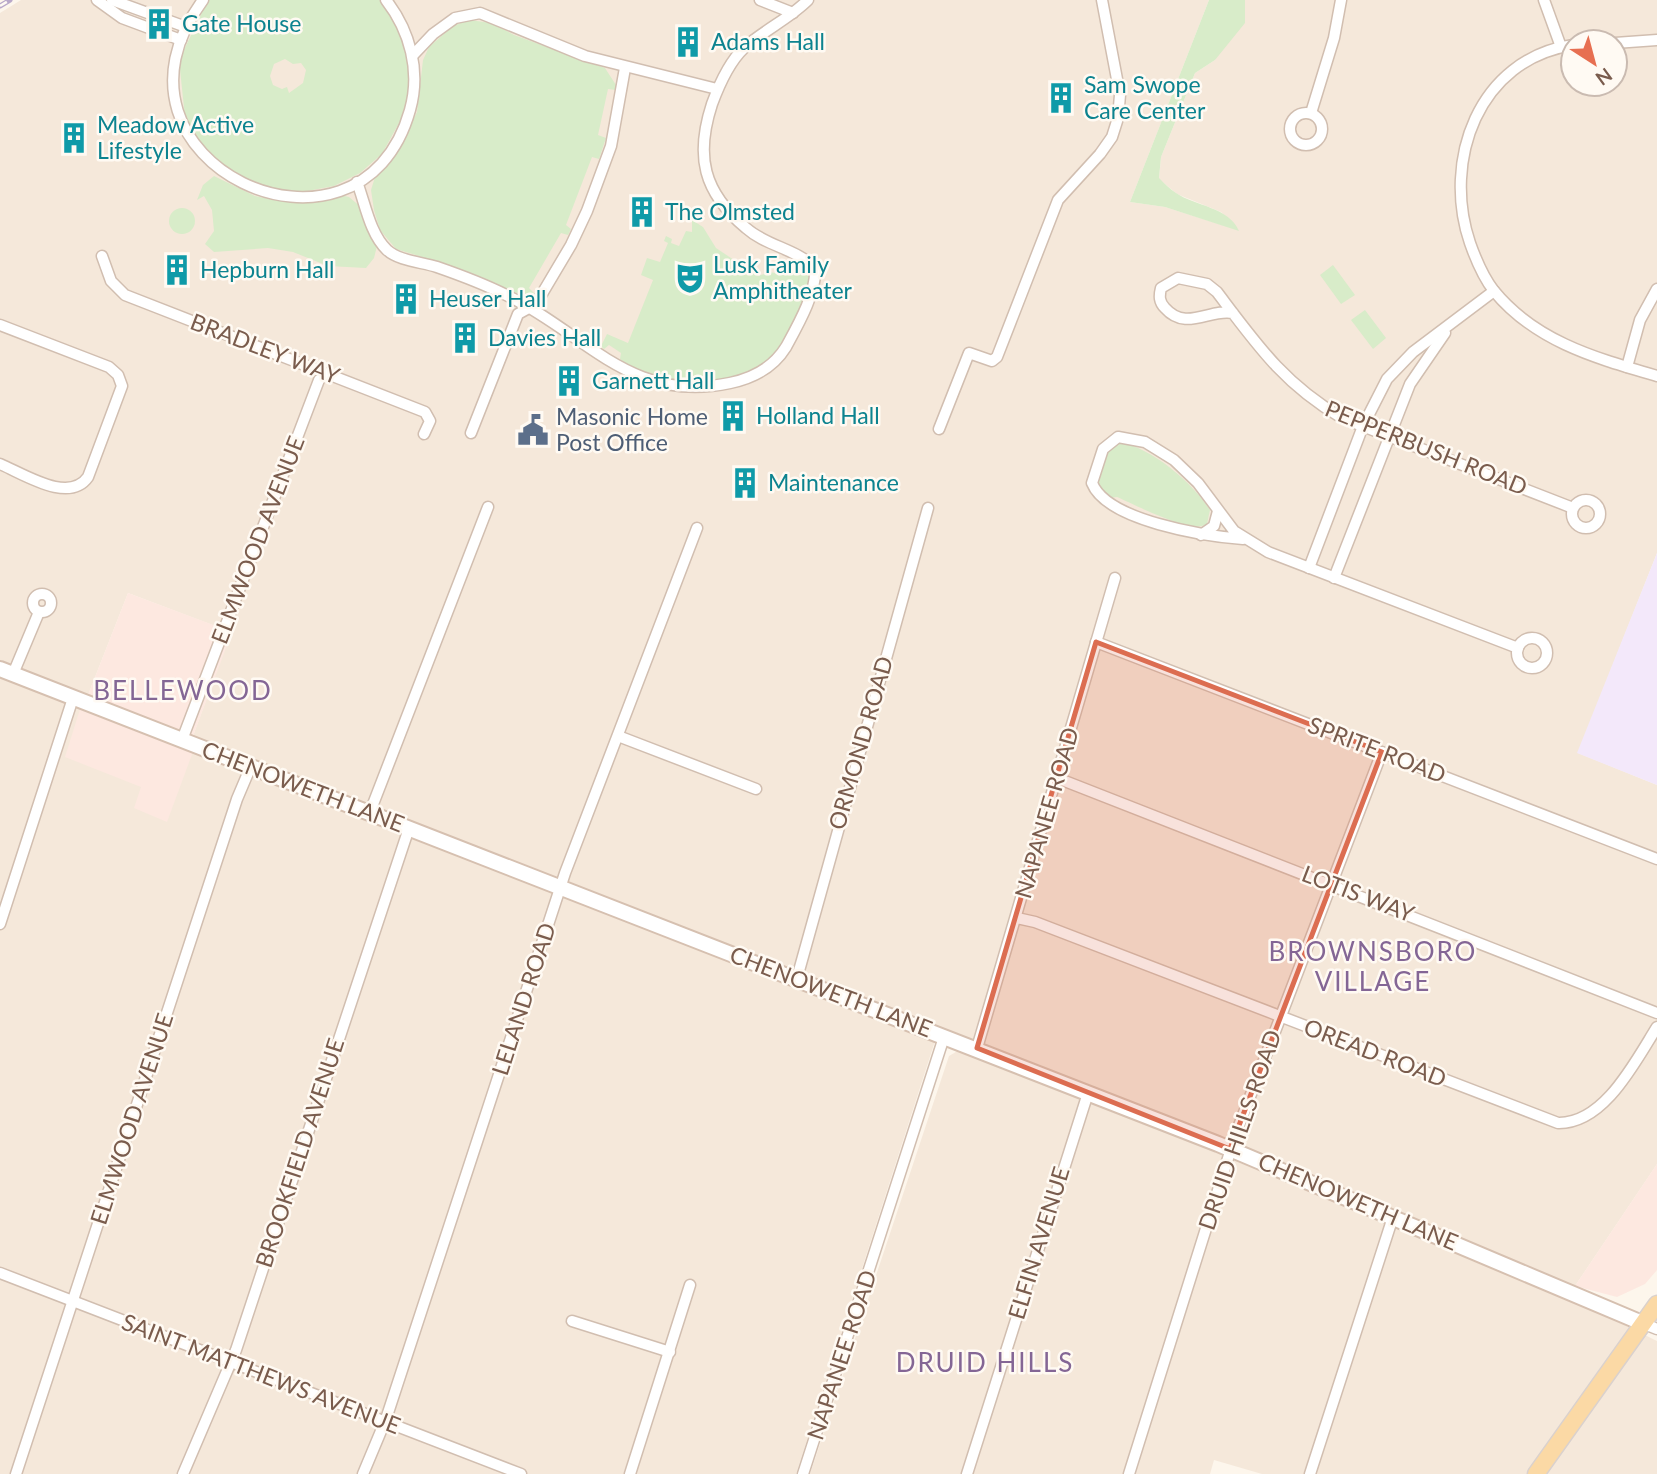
<svg xmlns="http://www.w3.org/2000/svg" width="1657" height="1474" font-family="Lato,sans-serif">
<style>
.residential{fill:#f5e8da;fill-rule:evenodd}
.commercial{fill:#fde8e0}
.education{fill:#f3e8fa}
.green{fill:#d8ecc9;fill-rule:evenodd}
.lines{fill:none;stroke-linecap:round;stroke-linejoin:round}
.minor-casing{stroke:#d1beb0;stroke-width:13}
.secondary-casing{stroke:#d6c0b0;stroke-width:18}
.primary-casing{stroke:#dad1cd;stroke-width:19}
.minor{stroke:#fff;stroke-width:10}
.secondary{stroke:#fff;stroke-width:14}
.primary{stroke:#fbd9a5;stroke-width:16}
.rail-casing{stroke:#b9a8c9;stroke-width:5}
.rail{stroke:#fffaf3;stroke-width:2.5;stroke-dasharray:8;stroke-linecap:butt}
.marked{fill:#dc6d51;fill-opacity:0.2;stroke:#dc6d51;stroke-width:5;stroke-linejoin:round}
.labels{text-anchor:middle;stroke-width:5;stroke-linejoin:round;paint-order:stroke}
.culture-label{font-size:23px;fill:#0d838f;stroke:#fffaf3;text-anchor:start}
.street-label{font-size:23px;fill:#7a5c4d;stroke:#fffaf3}
.service-label{font-size:23px;fill:#4e5e75;stroke:#fffaf3;text-anchor:start}
.quarter-label{font-size:26px;letter-spacing:2px;fill:#846695;stroke:#fffaf3}
</style>
<rect width="100%" height="100%" fill="#fdf6ec"/>
<!-- residential -->
<g class="residential">
<path d="M21,0H1209L1130,202L1165,207L1238,230L1221,212L1177,194L1159,179L1161,157L1195,73L1215,60L1245,0H1657V553L1578,753L1657,785V1164L1575,1286L721,942L193,736L231,632L128,593L88,695L0,663V13ZM1573,42H1615V84H1573Z"/>
<path d="M0,674L932,1037L935,1041L796,1474H0V1279L157,1339L161,1330L0,1269Z"/>
<path d="M961,1049L1294,1180L1596,1311L1657,1341V1474H1262L1214,1460L1210,1474H810L949,1056Z"/>
</g>
<!-- commercial -->
<g class="commercial">
<path d="M128,593L232,632L193,736L88,695Z"/>
<path d="M81,706L194,749L167,822L134,808L141,787L65,757Z"/>
<path d="M1657,1164V1270L1645,1284L1617,1297L1575,1286Z"/>
</g>
<!-- education -->
<path class="education" d="M1657,553V785L1577,753Z"/>
<!-- green -->
<g class="green">
<path d="M208,0H382L391,11L407,46L411,84L405,112L382,154L360,173L334,186L297,193L259,188L210,157L185,117L179,60ZM285,59L293,64L301,63L306,70L303,83L289,93L287,87L282,89L273,85L270,76L274,64Z"/>
<path d="M1209,0H1245V23L1215,60L1195,73L1161,157L1159,178C1164,183 1170,189 1176,193C1195,206 1229,207 1239,231L1165,207L1130,202Z"/>
<path d="M469,20L492,23L514,35L605,68L616,85V90L608,89L598,135L606,138L599,159L592,157L566,225L571,229L568,235L561,233L529,288L535,294L529,298L445,264L396,249L380,230L374,210L371,190L375,177L399,149L417,112L423,60L429,47L453,26Z"/>
<path d="M214,176L255,196L279,201L306,202L340,195L349,197L361,207L377,246L374,258L366,268L328,266L293,252L268,248L214,252L205,244L214,231L212,210L204,196L197,200L203,185Z"/>
<circle cx="182" cy="221" r="13"/>
<path d="M692,220L703,227L716,248L758,276L770,272C784,277 798,263 810,273C811,286 803,301 798,314C791,331 782,351 766,363C728,393 657,389 620,359L621,353L609,345L604,349L601,346L607,334L628,343L653,280L641,275L647,258L660,262L668,243L664,241L666,236L672,239L671,243L679,246L686,231L692,232Z"/>
<path d="M1333,265L1355,295L1341,304L1320,275Z"/>
<path d="M1365,310L1386,338L1373,349L1351,320Z"/>
<path d="M1119,442C1152,448 1192,482 1210,510L1207,524C1192,535 1136,505 1117,497L1109,498L1096,484L1104,452Z"/>
</g>
<g class="lines">
<defs>
<g id="minor">
<path d="M97,0L122,18L181,40"/>
<path d="M112,0L186,27"/>
<path d="M203,0C83,162 360,289 410,110C421,71 410,31 386,0"/>
<path d="M760,0L793,13"/>
<path d="M1544,0L1561,47"/>
<path d="M1615,43L1657,40"/>
<path d="M1573,45C1478,59 1442,161 1470,243C1476,260 1483,277 1494,291C1536,342 1596,358 1657,376"/>
<path d="M413,55L433,34L455,18L480,13L585,56L717,89"/>
<circle cx="1306" cy="129" r="16"/>
<path d="M1311,113L1334,38L1341,0"/>
<path d="M357,182C365,203 370,234 387,250C399,261 422,262 437,267C460,275 484,284 506,295C587,334 630,404 730,383C754,378 773,368 786,347C798,325 817,292 815,268C797,249 766,246 746,228C703,192 695,156 712,104C719,85 729,62 744,48C764,30 789,19 808,0"/>
<path d="M102,256L111,281L125,295L425,412L430,421L424,434"/>
<path d="M1233,313C1210,308 1186,332 1165,308C1159,302 1159,296 1161,288L1178,278L1207,284L1217,292C1257,345 1284,384 1342,418L1573,508"/>
<path d="M0,325L109,367L118,375L122,386L88,477C69,504 24,474 0,464"/>
<path d="M1627,367L1640,320L1657,289"/>
<path d="M939,429L969,353L992,361L997,357L1058,200L1100,154L1112,137L1118,118L1120,95L1102,0"/>
<path d="M471,433L518,314L536,304L571,245L587,211L611,146L625,68"/>
<circle cx="1586" cy="514" r="14"/>
<path d="M1201,535L1214,526L1218,511"/>
<path d="M1243,539C1205,536 1107,521 1092,483L1103,449L1118,437L1145,442L1174,460L1198,483L1234,531L1268,552L1518,648"/>
<path d="M1309,568L1363,426L1387,379L1413,352L1494,291"/>
<path d="M1334,578L1410,384L1445,333"/>
<circle cx="42" cy="603" r="9"/>
<circle cx="1532" cy="653" r="15"/>
<path d="M1096,642L1657,859"/>
<path d="M13,674L39,612"/>
<path d="M618,736L756,789"/>
<path d="M182,740L319,380"/>
<path d="M1057,778L1657,1013"/>
<path d="M370,812L488,507"/>
<path d="M1017,918L1035,922L1558,1123C1604,1124 1635,1062 1657,1027"/>
<path d="M0,924L73,698"/>
<path d="M797,978L928,508"/>
<path d="M977,1048L1115,578"/>
<path d="M0,1273L521,1474"/>
<path d="M572,1321L670,1352"/>
<path d="M1642,1323L1657,1329"/>
<path d="M16,1474L237,799L251,766"/>
<path d="M183,1474L236,1350L409,828"/>
<path d="M363,1474L386,1419L565,873L697,528"/>
<path d="M630,1474L690,1285"/>
<path d="M803,1474L944,1037"/>
<path d="M967,1474L1088,1093"/>
<path d="M1129,1474L1235,1136L1382,752"/>
<path d="M1310,1474L1393,1217"/>
</g>
<path id="secondary" d="M0,669L1218,1144L1642,1323"/>
<path id="primary" d="M1536,1474L1657,1304"/>
</defs>
<!-- minor casing -->
<use href="#minor" class="minor-casing"/>
<!-- secondary casing -->
<use href="#secondary" class="secondary-casing"/>
<!-- primary casing -->
<use href="#primary" class="primary-casing"/>
<!-- minor -->
<use href="#minor" class="minor"/>
<!-- secondary -->
<use href="#secondary" class="secondary"/>
<!-- primary -->
<use href="#primary" class="primary"/>
<defs>
<path id="rail" d="M0,6L10,0"/>
</defs>
<!-- rail casing -->
<use href="#rail" class="rail-casing"/>
<!-- rail -->
<use href="#rail" class="rail"/>
</g>
<!-- marked area -->
<path class="marked" d="M1096,642L1382,752L1230,1149L977,1048Z"/>
<!-- icons -->
<defs>
<symbol id="building-bare" viewBox="-9 -9 18 18"><path d="M-4-6H4V6H1V3H-1V6H-4ZM-2.5-4.3h1.7v1.8h-1.7ZM.8-4.3h1.7v1.8H.8ZM-2.5-1h1.7V.8h-1.7ZM.8-1h1.7V.8H.8Z" fill="#0f9aa8" stroke="#fffaf3" stroke-width="2.5" paint-order="stroke"/></symbol>
<symbol id="theatre-bare" viewBox="-9 -9 18 18"><path d="M-5-5.5Q0-4 5-5.5V0Q5 5 0 6Q-5 5-5 0ZM-3.3-2.5H-1v1.5H-3.3ZM1-2.5H3.3v1.5H1ZM-2.8 1Q0 5.5 2.8 1Z" fill="#0f9aa8" stroke="#fffaf3" stroke-width="2.5" paint-order="stroke"/></symbol>
<symbol id="civic-bare" viewBox="-9 -9 18 18"><path d="M-.6-6.5H3V-4.5H.6V-3L4-1V1h2V6H-6V1h2V-1L-.6-3ZM-1.2 2.5V6h2.4V2.5Z" fill="#5c6f8a" stroke="#fffaf3" stroke-width="2.5" paint-order="stroke"/></symbol>
</defs>
<g fill-rule="evenodd">
<use href="#building-bare" x="137" y="2" width="44" height="44"/>
<use href="#building-bare" x="666" y="20" width="44" height="44"/>
<use href="#building-bare" x="1039" y="76" width="44" height="44"/>
<use href="#building-bare" x="52" y="116" width="44" height="44"/>
<use href="#building-bare" x="620" y="190" width="44" height="44"/>
<use href="#building-bare" x="155" y="248" width="44" height="44"/>
<use href="#theatre-bare" x="668" y="256" width="44" height="44"/>
<use href="#building-bare" x="384" y="277" width="44" height="44"/>
<use href="#building-bare" x="443" y="316" width="44" height="44"/>
<use href="#building-bare" x="547" y="359" width="44" height="44"/>
<use href="#building-bare" x="711" y="394" width="44" height="44"/>
<use href="#civic-bare" x="511" y="408" width="44" height="44"/>
<use href="#building-bare" x="723" y="461" width="44" height="44"/>
</g>
<g class="labels">
<!-- culture labels -->
<g class="culture-label">
<text x="182" y="32">Gate House</text>
<text x="711" y="50">Adams Hall</text>
<text x="1084" y="93">Sam Swope<tspan x="1084" dy="26">Care Center</tspan></text>
<text x="97" y="133">Meadow Active<tspan x="97" dy="26">Lifestyle</tspan></text>
<text x="665" y="220">The Olmsted</text>
<text x="713" y="273">Lusk Family<tspan x="713" dy="26">Amphitheater</tspan></text>
<text x="200" y="278">Hepburn Hall</text>
<text x="429" y="307">Heuser Hall</text>
<text x="488" y="346">Davies Hall</text>
<text x="592" y="389">Garnett Hall</text>
<text x="756" y="424">Holland Hall</text>
<text x="768" y="491">Maintenance</text>
</g>
<!-- street labels -->
<g class="street-label">
<text transform="translate(265 349) rotate(21)" y="8">BRADLEY WAY</text>
<text transform="translate(1426 448) rotate(22)" y="8">PEPPERBUSH ROAD</text>
<text transform="translate(258 540) rotate(-69)" y="8">ELMWOOD AVENUE</text>
<text transform="translate(861 743) rotate(-74)" y="8">ORMOND ROAD</text>
<text transform="translate(1377 750) rotate(21)" y="8">SPRITE ROAD</text>
<text transform="translate(303 787) rotate(21)" y="8">CHENOWETH LANE</text>
<text transform="translate(1047 813) rotate(-74)" y="8">NAPANEE ROAD</text>
<text transform="translate(1358 894) rotate(21)" y="8">LOTIS WAY</text>
<text transform="translate(831 992) rotate(21)" y="8">CHENOWETH LANE</text>
<text transform="translate(524 999) rotate(-72)" y="8">LELAND ROAD</text>
<text transform="translate(1375 1053) rotate(21)" y="8">OREAD ROAD</text>
<text transform="translate(132 1119) rotate(-72)" y="8">ELMWOOD AVENUE</text>
<text transform="translate(1240 1130) rotate(-71)" y="8">DRUID HILLS ROAD</text>
<text transform="translate(300 1153) rotate(-72)" y="8">BROOKFIELD AVENUE</text>
<text transform="translate(1358 1202) rotate(23)" y="8">CHENOWETH LANE</text>
<text transform="translate(1039 1243) rotate(-73)" y="8">ELFIN AVENUE</text>
<text transform="translate(842 1355) rotate(-72)" y="8">NAPANEE ROAD</text>
<text transform="translate(261 1374) rotate(21)" y="8">SAINT MATTHEWS AVENUE</text>
</g>
<!-- service labels -->
<g class="service-label">
<text x="556" y="425">Masonic Home<tspan x="556" dy="26">Post Office</tspan></text>
</g>
<!-- quarter labels -->
<g class="quarter-label">
<text x="183" y="700">BELLEWOOD</text>
<text x="1373" y="961">BROWNSBORO<tspan x="1373" dy="30">VILLAGE</tspan></text>
<text x="985" y="1372">DRUID HILLS</text>
</g>
</g>
<!-- north arrow -->
<g transform="translate(1594 63) rotate(144)"><circle r="33" fill="#fffaf3" stroke="#cabbb1" stroke-width="2"/>
<path d="M0-5L12 26L0 18L-12 26Z" fill="#e76f51"/>
<text y="-10" font-size="19" font-weight="bold" text-anchor="middle" fill="#7a5c4d">N</text>
</g>
</svg>
